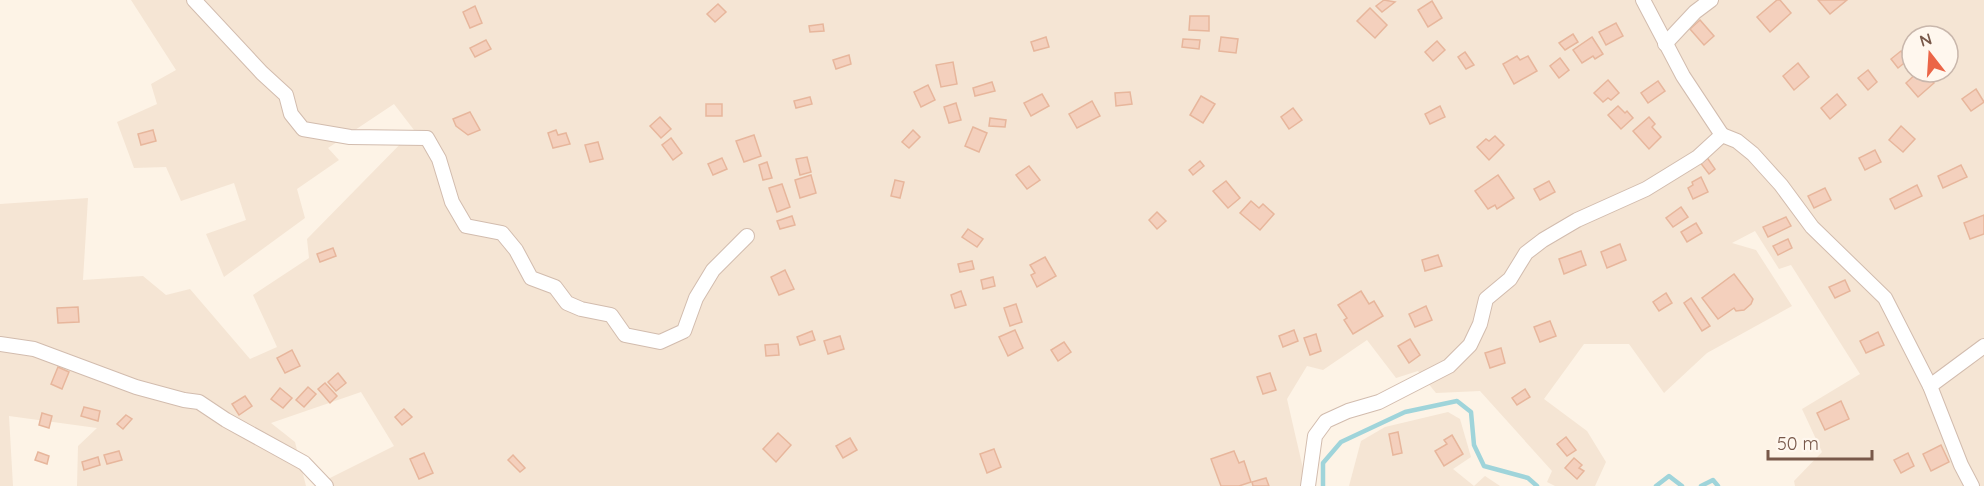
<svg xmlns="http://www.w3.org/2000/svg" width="1984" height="486" font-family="Quicksand,sans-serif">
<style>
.residential{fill:#f5e5d4;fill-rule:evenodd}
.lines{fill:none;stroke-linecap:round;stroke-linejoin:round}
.stream{stroke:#9fd4da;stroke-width:4.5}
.building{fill:#f4d0bd;stroke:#e7b69c;stroke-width:1.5}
.minor-casing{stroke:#d2bcae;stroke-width:16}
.minor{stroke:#fff;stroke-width:14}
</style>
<rect width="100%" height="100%" fill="#fdf3e6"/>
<!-- residential -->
<g class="residential">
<path d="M131,0H1984V486H1795L1794,481L1822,452L1802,409L1860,374L1791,265L1779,269L1755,231L1732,243L1756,250L1792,306L1707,353L1664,393L1629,344H1584L1544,399L1587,431L1606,462L1595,486H1555L1547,482L1552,471L1480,391L1436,393L1418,371L1396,378L1367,340L1323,370L1307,366L1287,399L1307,486H329L324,481L394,446L361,392L271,423L295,442L306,486H77L78,446L97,428L9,416L13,486H0V204L88,198L83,280L143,276L166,295L190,289L250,359L277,347L253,295L309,258L307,239L414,130L394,104L328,148L339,160L297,189L305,218L224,277L206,234L246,220L234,183L181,201L166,167L134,168L117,122L157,104L151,84L176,70ZM1912,36H1948V72H1912Z"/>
<path d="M1448,412L1460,419L1471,457L1453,469L1474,486L1485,476L1500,486H1349L1361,441L1385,427Z"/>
</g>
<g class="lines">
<!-- stream -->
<g class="stream">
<path d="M1323,486V463L1341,442L1405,412L1457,401L1471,412L1474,445L1484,466L1528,478L1537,486"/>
<path d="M1656,486L1669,476L1682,486"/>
<path d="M1701,486L1713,480L1718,486"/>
</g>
</g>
<!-- building -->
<g class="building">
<path d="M1384,0L1395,2L1382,12L1376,6Z"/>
<path d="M1777,0H1780L1791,13L1770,32L1757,17Z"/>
<path d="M1818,0H1847L1830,14Z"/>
<path d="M1432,1L1442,18L1428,27L1418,10Z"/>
<path d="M718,4L726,12L715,22L707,14Z"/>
<path d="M475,6L482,23L470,28L463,12Z"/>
<path d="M1370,8L1387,25L1375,38L1357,21Z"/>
<path d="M1190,16H1209V31L1189,30Z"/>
<path d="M1700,20L1714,36L1704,45L1690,29Z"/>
<path d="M1616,23L1623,36L1606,45L1599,32Z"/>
<path d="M823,24L824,31L810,32L809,26Z"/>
<path d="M1573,34L1578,42L1565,50L1559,43Z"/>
<path d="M1046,37L1049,47L1034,51L1031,42Z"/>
<path d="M1221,37L1238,39L1236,53L1219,51Z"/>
<path d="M1592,37L1603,54L1595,59L1593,56L1582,63L1573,50Z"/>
<path d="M1183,39L1200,40L1199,49L1182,47Z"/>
<path d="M486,40L491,49L475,57L470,48Z"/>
<path d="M1437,41L1445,50L1433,61L1425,52Z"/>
<path d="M1901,51L1908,60L1898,68L1891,59Z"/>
<path d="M1465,52L1474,65L1466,69L1458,57Z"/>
<path d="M849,55L851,64L836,69L833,60Z"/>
<path d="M1517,56L1520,60L1528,56L1537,71L1514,84L1503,64Z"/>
<path d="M1560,58L1569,70L1559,78L1550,66Z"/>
<path d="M953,62L957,84L941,87L936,65Z"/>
<path d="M1798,63L1809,77L1794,90L1783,76Z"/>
<path d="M1868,70L1877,82L1868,90L1858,78Z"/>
<path d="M1918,72H1924L1934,83L1918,97L1906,83Z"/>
<path d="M1608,80L1619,93L1611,100L1608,98L1603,102L1594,93Z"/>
<path d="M1658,81L1665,91L1648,103L1641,93Z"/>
<path d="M992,82L995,91L975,96L973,88Z"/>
<path d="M928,85L935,100L921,107L914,92Z"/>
<path d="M1976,89L1984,102L1971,111L1962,99Z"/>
<path d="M1130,92L1132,104L1116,106L1115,93Z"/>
<path d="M1042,94L1049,106L1031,116L1024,103Z"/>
<path d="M1837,94L1846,105L1830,119L1821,108Z"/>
<path d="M1201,96L1215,104L1203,123L1190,115Z"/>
<path d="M810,97L812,104L796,108L794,101Z"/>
<path d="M1092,101L1100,116L1077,128L1069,114Z"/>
<path d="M956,103L961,120L949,123L944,107Z"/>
<rect x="706" y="104" width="16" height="12"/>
<path d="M1440,106L1445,117L1430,124L1425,114Z"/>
<path d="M1618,106L1625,113L1627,111L1633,118L1621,129L1608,115Z"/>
<path d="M1293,108L1302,120L1289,129L1281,117Z"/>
<path d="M470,112L480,130L468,135L456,126L453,119Z"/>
<path d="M660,117L671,129L661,138L650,126Z"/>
<path d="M1649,117L1655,124L1652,127L1661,137L1649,149L1633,131Z"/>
<path d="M990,118L1006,120L1005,127L989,126Z"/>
<path d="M1901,126L1915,139L1903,152L1889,140Z"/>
<path d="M973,127L987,133L979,152L965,146Z"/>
<path d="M153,130L156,141L141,145L138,134Z"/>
<path d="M556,130L558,135L566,133L570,144L553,148L548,133Z"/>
<path d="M913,130L920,137L909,148L902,142Z"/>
<path d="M754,135L761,156L744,162L736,141Z"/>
<path d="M1495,136L1504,145L1489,160L1477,147L1486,139L1489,141Z"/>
<path d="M671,138L682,153L673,160L662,145Z"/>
<path d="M598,142L603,159L590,162L585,145Z"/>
<path d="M1875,150L1881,162L1865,170L1859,158Z"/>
<path d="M1706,156L1715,169L1709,174L1699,161Z"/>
<path d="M807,157L811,172L800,175L796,159Z"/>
<path d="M722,158L727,169L713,175L708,164Z"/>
<path d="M1200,161L1204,166L1193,175L1189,170Z"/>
<path d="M767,162L772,178L763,180L759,165Z"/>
<path d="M1961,165L1967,177L1943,188L1938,176Z"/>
<path d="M1029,166L1040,180L1027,189L1016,175Z"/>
<path d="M811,175L816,193L800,198L795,180Z"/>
<path d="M1498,175L1514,198L1497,209L1495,205L1488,209L1475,191Z"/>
<path d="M1701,177L1708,192L1693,199L1688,188L1693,185L1692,182Z"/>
<path d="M895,180L904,182L900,198L891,196Z"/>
<path d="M1226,181L1240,198L1228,208L1213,191Z"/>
<path d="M1549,181L1555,192L1540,200L1534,189Z"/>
<path d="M782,184L790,207L777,212L769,188Z"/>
<path d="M1917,185L1922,196L1895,209L1890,199Z"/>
<path d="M1825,188L1831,200L1814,208L1808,196Z"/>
<path d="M1251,201L1259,208L1263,204L1274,214L1260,230L1240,213Z"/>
<path d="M1681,207L1688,217L1673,227L1666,218Z"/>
<path d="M1157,212L1166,221L1157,229L1149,220Z"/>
<path d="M1984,215V234L1970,239L1964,223Z"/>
<path d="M792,216L795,225L780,229L777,221Z"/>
<path d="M1786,217L1791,226L1768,237L1763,227Z"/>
<path d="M1696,223L1702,233L1687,242L1681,232Z"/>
<path d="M968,229L983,239L977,247L962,237Z"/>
<path d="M1788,239L1792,248L1778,255L1773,246Z"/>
<path d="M1620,244L1626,260L1607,268L1601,252Z"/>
<path d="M333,248L336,256L320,262L317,254Z"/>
<path d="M1581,251L1586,265L1564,274L1559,259Z"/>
<path d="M1438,255L1442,266L1425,271L1422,260Z"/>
<path d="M1045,257L1056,276L1037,287L1031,275L1035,273L1030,265Z"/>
<path d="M972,261L974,269L960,272L958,264Z"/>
<path d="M785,270L794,289L779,295L771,277Z"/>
<path d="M1734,274L1753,299L1751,304L1744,310L1736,311L1734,308L1718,319L1702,298Z"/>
<path d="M993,277L995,286L983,289L981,280Z"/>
<path d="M1845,280L1850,291L1835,298L1829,287Z"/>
<path d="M961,291L966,305L955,308L951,295Z"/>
<path d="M1361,291L1369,304L1374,301L1383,316L1353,334L1344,320L1347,318L1338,305Z"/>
<path d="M1666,293L1672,303L1659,311L1653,302Z"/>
<path d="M1691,298L1710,326L1702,331L1684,303Z"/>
<path d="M1016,304L1022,322L1010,326L1004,308Z"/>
<path d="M1426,306L1432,320L1415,327L1409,314Z"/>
<path d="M78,307L79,322L58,323L57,308Z"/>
<path d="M1550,321L1556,336L1540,342L1534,327Z"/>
<path d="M1015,330L1023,348L1008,356L999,337Z"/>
<path d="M1294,330L1298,341L1283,347L1279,336Z"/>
<path d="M812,331L815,340L800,345L797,337Z"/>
<path d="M1878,332L1884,345L1866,353L1860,341Z"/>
<path d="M1316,334L1321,351L1310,355L1304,338Z"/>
<path d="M840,336L844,349L828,354L824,341Z"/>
<path d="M1410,339L1420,355L1409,363L1398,346Z"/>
<path d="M1064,342L1071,352L1058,361L1051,350Z"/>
<path d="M778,344L779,355L766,356L765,345Z"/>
<path d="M1501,348L1505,363L1490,368L1485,353Z"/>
<path d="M292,350L300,366L285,373L277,358Z"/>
<path d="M58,367L69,372L62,389L51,384Z"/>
<path d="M338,373L346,383L336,391L328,382Z"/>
<path d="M1270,373L1276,390L1263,394L1257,377Z"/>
<path d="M325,383L337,396L330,403L318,389Z"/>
<path d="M308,387L316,394L304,407L296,400Z"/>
<path d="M280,388L292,398L283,408L271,399Z"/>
<path d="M1525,389L1530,397L1517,405L1512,398Z"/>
<path d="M245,396L252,406L239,415L232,404Z"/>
<path d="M1841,401L1849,419L1825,430L1817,413Z"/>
<path d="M84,407L100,411L98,421L81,416Z"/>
<path d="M404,409L412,417L402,425L395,417Z"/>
<path d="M42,413L52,416L49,428L39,425Z"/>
<path d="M126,415L132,419L123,429L117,424Z"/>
<path d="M1398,432L1402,453L1393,455L1389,434Z"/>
<path d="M778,433L791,445L776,462L763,449Z"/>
<path d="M1452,435L1463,454L1444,466L1435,451L1447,444L1444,440Z"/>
<path d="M1566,437L1576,450L1567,456L1557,444Z"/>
<path d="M850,438L857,450L843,458L836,446Z"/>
<path d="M1941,445L1949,462L1931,471L1923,454Z"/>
<path d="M994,449L1001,467L987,473L980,454Z"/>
<path d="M119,451L122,460L107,464L104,455Z"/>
<path d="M1234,451L1239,463L1244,461L1251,482L1239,486H1221L1211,459Z"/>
<path d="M38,452L49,456L47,464L35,460Z"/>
<path d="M424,453L433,473L419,479L410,459Z"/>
<path d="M1908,453L1914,466L1901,473L1894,460Z"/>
<path d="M513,455L525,468L520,472L508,460Z"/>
<path d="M98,457L100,465L84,470L82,462Z"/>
<path d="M1574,458L1582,465L1579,468L1584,471L1577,479L1565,468Z"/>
<path d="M1266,478L1269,486H1253L1252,482Z"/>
</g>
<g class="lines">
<defs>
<g id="minor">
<path d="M194,0L262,73L286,95L291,114L303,129L350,137L427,138L439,159L452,202L466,226L502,233L516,250L531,278L555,287L567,303L581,309L611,315L625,335L660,342L684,331L696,298L713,270L747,236"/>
<path d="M1665,44L1695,12L1711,0"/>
<path d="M1722,135L1737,141L1753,154L1781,185L1812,227L1885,298L1930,386L1961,465L1972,486"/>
<path d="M0,344L34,349L136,387L184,400L199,402L226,420L304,463L326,486"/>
<path d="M1930,386L1984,346"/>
<path d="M1308,486L1315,436L1326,421L1348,411L1379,402L1449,366L1470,345L1480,324L1486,299L1510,279L1526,253L1543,240L1577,220L1646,189L1698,157L1722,135L1683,76L1643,0"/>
</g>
</defs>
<!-- minor casing -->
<use href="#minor" class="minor-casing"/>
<!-- minor -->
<use href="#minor" class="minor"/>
</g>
<!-- north arrow -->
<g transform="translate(1930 54) rotate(343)"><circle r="28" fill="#fff7ee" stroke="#c9b7ac" stroke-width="1.5"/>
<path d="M0-4.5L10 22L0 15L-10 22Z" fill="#eb6547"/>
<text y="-9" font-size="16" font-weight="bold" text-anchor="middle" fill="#785849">N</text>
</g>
<!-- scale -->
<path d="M1768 450v9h104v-9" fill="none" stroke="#785849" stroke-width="3"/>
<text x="1777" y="450" font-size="18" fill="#785849" stroke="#fff7ee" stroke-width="4.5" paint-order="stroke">50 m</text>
</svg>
